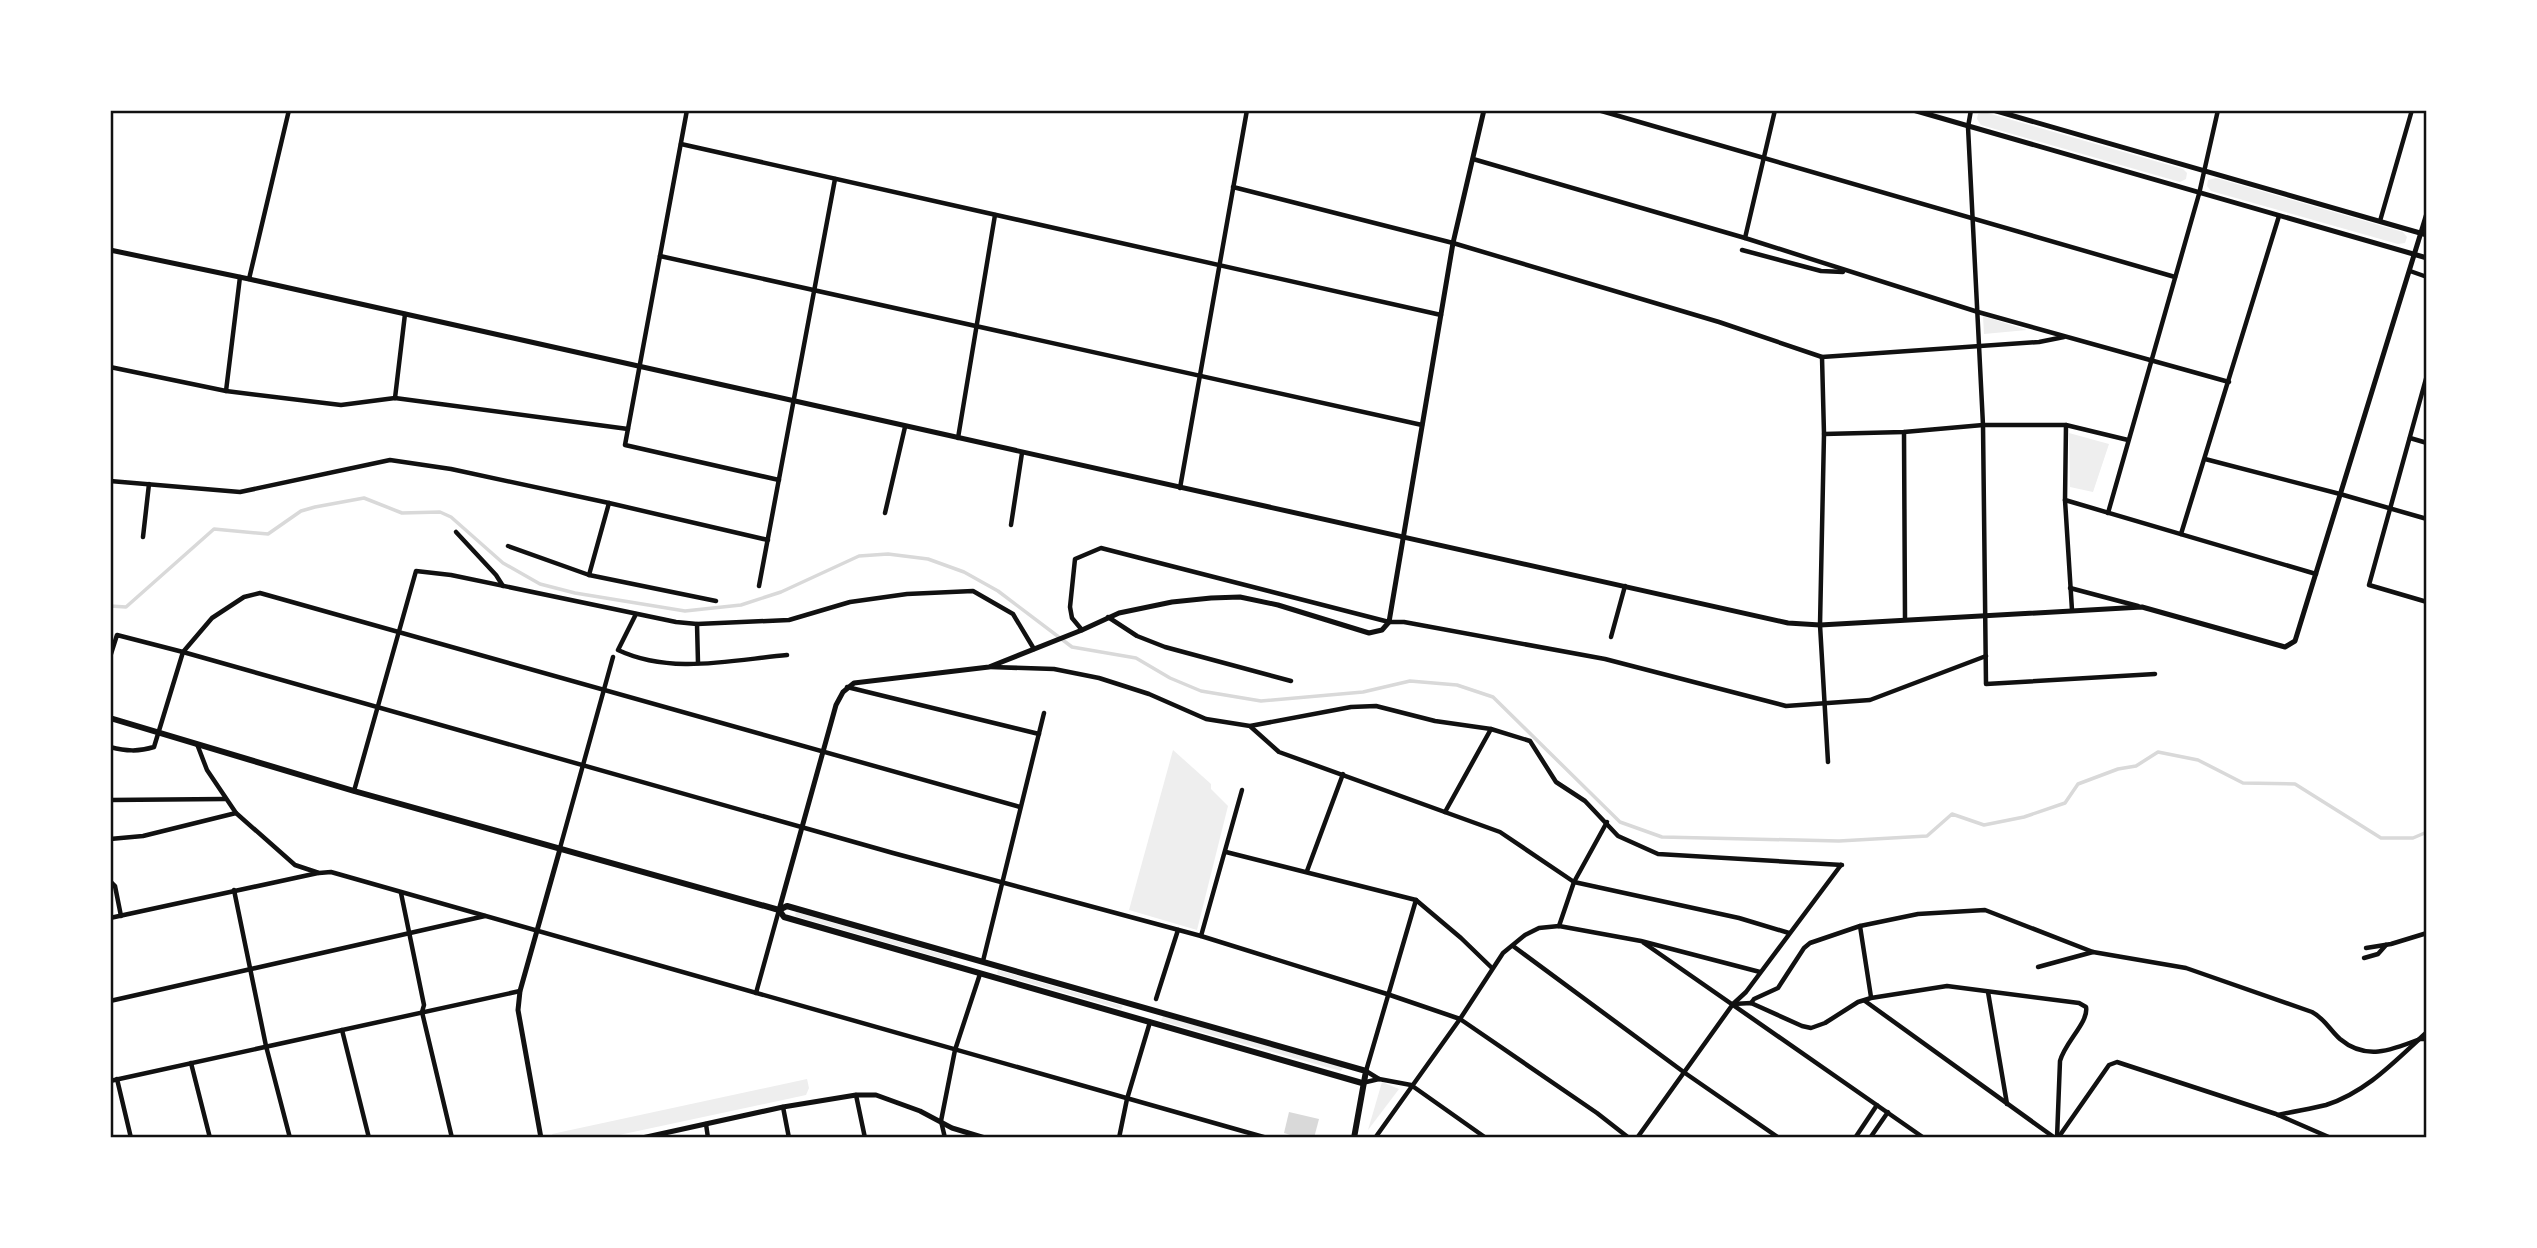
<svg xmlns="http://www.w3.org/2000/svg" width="2537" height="1248" font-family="'Source Sans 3',sans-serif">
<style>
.green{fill:#eee}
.water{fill:#d9d9d9}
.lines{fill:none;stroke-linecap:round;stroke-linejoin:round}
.stream{stroke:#d9d9d9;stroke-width:3.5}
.minor{stroke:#111;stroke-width:4.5}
.tertiary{stroke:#111;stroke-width:5}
.secondary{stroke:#111;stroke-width:6}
.neatline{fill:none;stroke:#111;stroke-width:2.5}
</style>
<rect width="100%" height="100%" fill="#fff"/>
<!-- green -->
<g class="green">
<path d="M1984,112L2183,169L2187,173L2186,179L2180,182L1981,125L1977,119L1978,114Z"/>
<path d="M2216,178L2403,232L2407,237L2405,243L2398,244L2211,191L2207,186L2208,180Z"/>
<path d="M1983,316L2027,330L1984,334Z"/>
<path d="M2069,433L2109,444L2093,492L2070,487Z"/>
<path d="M1173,750L1211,784V789L1228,806L1197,930L1129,910Z"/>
<path d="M796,912L952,957L951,961L795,916Z"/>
<path d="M998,970L1123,1006L1121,1009L997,974Z"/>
<path d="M1163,1016L1343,1067L1341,1071L1161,1021Z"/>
<path d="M807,1079L809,1088L806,1095L605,1138H554L552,1134Z"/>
<path d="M1382,1082L1399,1089L1368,1130Z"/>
</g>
<!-- water -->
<path class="water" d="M1289,1112L1319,1119L1314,1138H1300L1284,1133Z"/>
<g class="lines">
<!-- stream -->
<path class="stream" d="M110,606L126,607L214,529L268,534L301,511L315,507L364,498L402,513L440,512L451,517L503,563L540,584L575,593L685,611L741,605L781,592L859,556L888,554L928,559L964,572L998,591L1072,647L1136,658L1170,678L1201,691L1261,701L1363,692L1410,681L1457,685L1493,697L1620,822L1662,837L1839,841L1927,836L1952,814L1984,825L2024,817L2065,803L2078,784L2118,769L2136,766L2158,752L2198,760L2243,783L2295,784L2381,838H2413L2427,832"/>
<!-- minor -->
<g class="minor">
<path d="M687,110L625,445L779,480"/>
<path d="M1598,110L2175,277"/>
<path d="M1971,110L1968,127L1983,425L1986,684L2155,674"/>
<path d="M681,144L1441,315"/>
<path d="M1473,159L1745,238L1978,312L2229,382"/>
<path d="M1233,187L1453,243L1719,322L1822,357L2039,342L2064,337"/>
<path d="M2380,221L2412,110"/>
<path d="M1745,238L1775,110"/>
<path d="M1742,250L1821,271L1843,272"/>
<path d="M660,256L1422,425"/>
<path d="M2410,271L2427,277"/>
<path d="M249,279L289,110"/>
<path d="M1822,357L1824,434L1820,625L1828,762"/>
<path d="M110,367L226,391L341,405L395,398L628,429"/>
<path d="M2427,375L2369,585L2427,602"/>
<path d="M226,391L240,277"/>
<path d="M395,398L405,314"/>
<path d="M2066,425L2065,500L2072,610"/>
<path d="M1904,432L1905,619"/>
<path d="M1824,434L1904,432L1983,425H2066L2128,440"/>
<path d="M958,438L995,215"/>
<path d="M2410,438L2427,443"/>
<path d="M2205,459L2340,494L2427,519"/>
<path d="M110,481L240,492L390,460L451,469L609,503L768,540"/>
<path d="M1180,488L1247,110"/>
<path d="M2065,500L2316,574"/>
<path d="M885,513L905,427"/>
<path d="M2108,513L2199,194L2218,110"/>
<path d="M1011,525L1022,453"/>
<path d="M456,532L496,575L503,586"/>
<path d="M2181,534L2279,216"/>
<path d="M143,537L149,484"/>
<path d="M508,546L589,575L716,601"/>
<path d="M589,575L609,503"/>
<path d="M759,586L835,179"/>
<path d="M2070,588L2138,606"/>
<path d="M636,614L618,650C671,675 732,660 787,655"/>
<path d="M1108,617L1137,636L1165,647L1291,681"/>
<path d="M697,624L698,663"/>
<path d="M1082,630L1072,618L1070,607L1075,559L1101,548L1389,622H1404L1605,659L1786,706L1870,700L1986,656"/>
<path d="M1611,637L1625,586"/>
<path d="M110,657L117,635L183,652L893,853L1201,936L1387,994L1460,1019L1597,1113L1629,1138"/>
<path d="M990,667L1054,669L1099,678L1149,694L1206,719L1250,726L1351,707L1376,706L1435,721L1491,729L1530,741L1556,782L1585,801L1618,836L1658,854L1842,865"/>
<path d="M847,687L1039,734"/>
<path d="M1251,727L1279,752L1500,832L1574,882L1739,918L1789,933"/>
<path d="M197,744L207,770L236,813L295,865L319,873L331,872L1267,1138"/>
<path d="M110,747C126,751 138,752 154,747L183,652L212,618L244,597L260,593L1020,807"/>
<path d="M354,791L416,571L451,575L676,622L697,624L789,620L850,602L907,594L973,591L1013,614L1034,649"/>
<path d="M110,800L225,799"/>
<path d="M1445,812L1491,729"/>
<path d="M110,839L143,836L236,813"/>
<path d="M560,848L613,657"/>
<path d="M1226,852L1416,900L1461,938L1492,968"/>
<path d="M1307,871L1343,774"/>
<path d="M110,881L115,886L121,916"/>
<path d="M234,890L266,1046L290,1138"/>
<path d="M401,893L424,1005L422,1012L452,1138"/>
<path d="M110,918L318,873"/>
<path d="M1559,926L1574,882L1607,822"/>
<path d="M1860,926L1871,997"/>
<path d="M1201,936L1242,790"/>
<path d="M1644,943L1924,1138"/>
<path d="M1513,946L1685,1073L1779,1138"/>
<path d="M2366,948L2391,944L2427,933"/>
<path d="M2364,958L2378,954L2386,945"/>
<path d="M983,961L1044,713"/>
<path d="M2038,967L2093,952"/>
<path d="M1988,992L2007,1104"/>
<path d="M756,993L779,910"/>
<path d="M1156,999L1178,930"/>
<path d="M110,1001L485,916"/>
<path d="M1865,1001L2055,1138"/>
<path d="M1751,1003L1754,999L1778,988L1804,948L1810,943L1860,926L1918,914L1985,910L2093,952L2186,968L2312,1012C2324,1018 2330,1030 2340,1039C2366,1061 2392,1050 2420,1039H2427"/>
<path d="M1733,1004L1751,1003L1802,1026L1811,1028L1825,1023L1858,1002L1871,998L1947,986L2079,1003L2086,1007C2089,1022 2065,1042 2060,1061L2057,1138"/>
<path d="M342,1030L369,1138"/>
<path d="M191,1063L210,1138"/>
<path d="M117,1079L131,1138"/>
<path d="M1379,1079L1366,1071L1416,900"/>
<path d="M110,1081L520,991"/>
<path d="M1362,1083L1379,1079L1411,1085L1486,1138"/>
<path d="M856,1095L865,1138"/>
<path d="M783,1107L789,1138"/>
<path d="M2278,1115C2294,1111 2311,1109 2326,1105C2367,1092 2396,1060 2427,1032"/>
<path d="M706,1124L708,1138"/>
<path d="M945,1138L941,1121L955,1050L980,974"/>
<path d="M1119,1138L1127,1099L1150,1022"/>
<path d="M1375,1138L1460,1019L1503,953L1525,935L1539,928L1559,926L1641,941L1760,972"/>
<path d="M1637,1138L1733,1004L1746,992L1841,865"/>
<path d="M1855,1138L1877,1105"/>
<path d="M1870,1138L1888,1112"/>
<path d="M2058,1138L2109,1065L2117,1062L2276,1114L2331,1138"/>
</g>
<!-- tertiary -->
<g class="tertiary">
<path d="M1913,110L2427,258"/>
<path d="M1993,110L2427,235"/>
<path d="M110,250L249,279L1788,623L1820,625L2142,607L2285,647L2295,641L2427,213"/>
<path d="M779,910L836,705L843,692L854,683L989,667L1082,630L1119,613L1172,602L1211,598L1240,597L1278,605L1369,633L1382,630L1389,622L1453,243L1484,110"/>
<path d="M541,1138L518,1010L520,991L560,849"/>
<path d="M642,1138L783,1107L856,1095H876L920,1111L952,1128L985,1138"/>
</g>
<!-- secondary -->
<g class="secondary">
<path d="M110,718L354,791L779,910L784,917L1362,1083"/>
<path d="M779,910L787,906L1366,1071L1354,1138"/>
</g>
</g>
<!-- border -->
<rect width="2537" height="1248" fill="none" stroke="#ffffff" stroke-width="224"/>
<rect x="112" y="112" width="2313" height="1024" class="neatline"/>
</svg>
